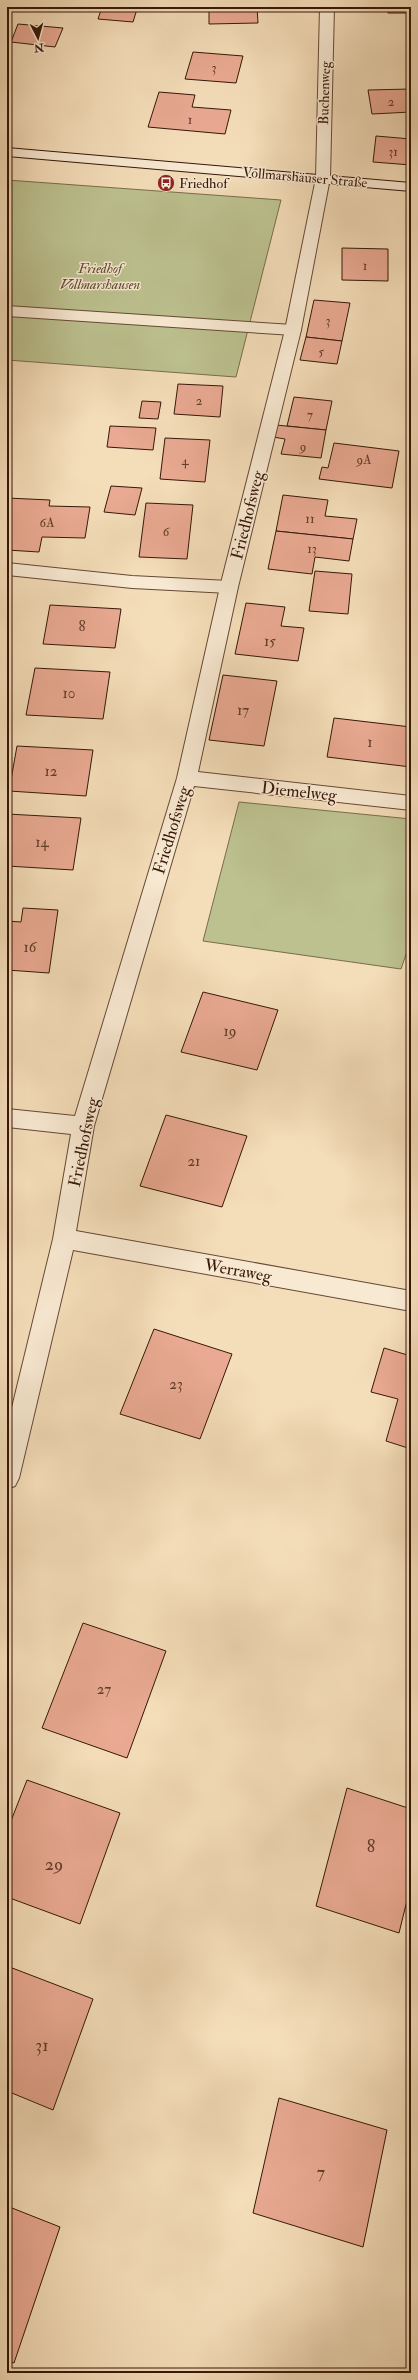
<svg xmlns="http://www.w3.org/2000/svg" width="418" height="2380" font-family="'IM FELL Double Pica',serif">
<style>
.green{fill:#bcc18f;stroke:#796c4c}
.building{fill:#e9a992;stroke:#361708}
.lines{fill:none;stroke-linecap:round;stroke-linejoin:round}
.lane-casing{stroke:#664834;stroke-width:2}
.street-casing{stroke:#664834;stroke-width:2}
.secondary-casing{stroke:#361708;stroke-width:2}
.lane{fill:#f8e9d2;fill-rule:evenodd}
.street{fill:#f8e9d2;fill-rule:evenodd}
.secondary{fill:#f8e9d2;fill-rule:evenodd}
.labels{text-anchor:middle;stroke-width:3;stroke-linejoin:round;paint-order:stroke}
.far-number-label{font-size:13px;fill:#633c2a}
.far-street-label{font-size:14px;fill:#361708;stroke:#f8e9d2}
.far-poi-label{font-size:14px;fill:#361708;stroke:#f8e9d2;text-anchor:start}
.far-park-label{font-size:14px;font-style:italic;fill:#5e4a30;stroke:#f8e9d2}
.number-label{font-size:15px;fill:#633c2a}
.street-label{font-size:17px;fill:#361708;stroke:#f8e9d2}
.near-number-label{font-size:18px;fill:#633c2a}
</style>
<rect width="100%" height="100%" fill="#f4ddb9"/>
<filter id="stains"><feTurbulence type="fractalNoise" baseFrequency=".005" numOctaves="4"/><feColorMatrix values="0 0 0 0 .2 0 0 0 0 .09 0 0 0 0 .02 0 0 0 .5 -.17"/></filter>
<radialGradient id="worn" r=".72"><stop offset=".6" stop-color="#630" stop-opacity="0"/><stop offset="1" stop-color="#630" stop-opacity=".3"/></radialGradient>
<!-- green -->
<g class="green">
<path d="M7,180L281,200L236,377L7,360Z"/>
<path d="M239,802L411,819V940L401,969L203,941Z"/>
</g>
<!-- building -->
<g class="building">
<path d="M102,7H119L137,9L133,22L98,19Z"/>
<path d="M209,7H257L258,23L209,24Z"/>
<path d="M387,7H411V13H388Z"/>
<path d="M18,24L63,28L55,47L11,42Z"/>
<path d="M193,52L243,56L236,83L185,79Z"/>
<path d="M411,89V112L372,114L368,90Z"/>
<path d="M159,92L195,95L192,107L231,110L225,134L148,127Z"/>
<path d="M376,136L411,139V165L373,162Z"/>
<path d="M342,248L388,249V281L342,280Z"/>
<path d="M314,300L350,303L342,341L306,337Z"/>
<path d="M306,337L342,341L337,364L300,360Z"/>
<path d="M178,384L223,386L220,417L174,414Z"/>
<path d="M294,397L332,401L326,430L287,426Z"/>
<path d="M142,401L161,402L158,419L139,418Z"/>
<path d="M276,425L326,430L321,458L281,454L285,439L273,437Z"/>
<path d="M110,426L156,428L153,450L107,447Z"/>
<path d="M165,438L210,440L205,482L160,479Z"/>
<path d="M334,443L399,451L392,488L319,479L322,467L328,468Z"/>
<path d="M111,486L142,488L135,515L104,512Z"/>
<path d="M283,495L328,500L325,516L357,519L353,539L276,531Z"/>
<path d="M7,498L50,500L49,506L90,507L85,538L42,537L39,552L7,550Z"/>
<path d="M146,503L193,505L187,559L139,557Z"/>
<path d="M276,531L353,539L349,561L315,557L312,574L268,569Z"/>
<path d="M315,571L352,574L348,614L309,611Z"/>
<path d="M246,603L285,607L281,626L304,628L298,661L235,654Z"/>
<path d="M50,605L121,609L115,648L43,644Z"/>
<path d="M35,668L110,672L103,719L26,715Z"/>
<path d="M223,675L277,681L264,746L209,740Z"/>
<path d="M334,718L411,727V767L327,757Z"/>
<path d="M17,746L93,750L86,796L9,791Z"/>
<path d="M7,814L81,818L73,870L7,866Z"/>
<path d="M23,908L58,910L49,973L7,970V921L21,922Z"/>
<path d="M203,992L278,1010L257,1070L181,1052Z"/>
<path d="M166,1115L247,1136L222,1207L140,1186Z"/>
<path d="M154,1329L232,1354L200,1439L120,1414Z"/>
<path d="M384,1348L411,1356V1449L386,1441L398,1399L371,1392Z"/>
<path d="M83,1623L166,1651L127,1758L42,1728Z"/>
<path d="M27,1780L120,1813L80,1924L7,1897V1831Z"/>
<path d="M347,1788L411,1809V1884L399,1933L316,1906Z"/>
<path d="M7,1966L93,1999L53,2110L7,2091Z"/>
<path d="M279,2098L387,2130L363,2247L253,2213Z"/>
<path d="M7,2206L60,2227L14,2363L7,2361Z"/>
</g>
<g class="lines">
<defs>
<g id="lane">
<path d="M7,306L293,325L299,326L301,330L299,334L293,335L7,316Z"/>
<path d="M7,563L132,576L229,581L235,583L238,587L235,591L229,593L132,588L7,575Z"/>
</g>
<path id="street" d="M320,7H334L330,178L301,330L238,587L198,772L411,796V810L194,786L94,1126L76,1231L411,1291V1311L73,1250L19,1478L15,1486L7,1489V1428L53,1239L71,1134L7,1127V1109L75,1116L177,778L220,587L285,330L316,178Z"/>
<path id="secondary" d="M7,148L411,183V191L7,156Z"/>
</defs>
<!-- lane casing -->
<use href="#lane" class="lane-casing"/>
<!-- street casing -->
<use href="#street" class="street-casing"/>
<!-- secondary casing -->
<use href="#secondary" class="secondary-casing"/>
<!-- lane -->
<use href="#lane" class="lane"/>
<!-- street -->
<use href="#street" class="street"/>
<!-- secondary -->
<use href="#secondary" class="secondary"/>
</g>
<!-- icons -->
<defs>
<symbol id="bus-disc" viewBox="-11 -11 22 22"><circle r="9.5" fill="#8f2418" stroke="#f8e9d2"/><path d="M-5-6H5V4H4V6H2V4H-2V6H-4V4H-5ZM-3.5-4V0h7V-4ZM-3.5 1.2v1.5H-2V1.2ZM2 1.2v1.5H3.5V1.2Z" fill="#fff"/></symbol>
</defs>
<g fill-rule="evenodd">
<use href="#bus-disc" x="156" y="173" width="20" height="20"/>
</g>
<g class="labels">
<!-- far-number labels -->
<g class="far-number-label">
<text x="214" y="72">3</text>
<text x="391" y="106">2</text>
<text x="190" y="124">1</text>
<text x="393" y="156">31</text>
<text x="365" y="270">1</text>
<text x="328" y="325">3</text>
<text x="321" y="356">5</text>
<text x="199" y="405">2</text>
<text x="310" y="419">7</text>
<text x="303" y="451">9</text>
<text x="364" y="464">9A</text>
<text x="185" y="465">4</text>
<text x="310" y="523">11</text>
<text x="47" y="527">6A</text>
<text x="166" y="536">6</text>
<text x="312" y="553">13</text>
</g>
<!-- far-street labels -->
<g class="far-street-label">
<text transform="translate(324 93) rotate(-88)" y="5">Buchenweg</text>
<text transform="translate(305 177) rotate(5)" y="5">Vollmarshäuser Straße</text>
</g>
<!-- far-poi labels -->
<g class="far-poi-label">
<text x="179" y="188">Friedhof</text>
</g>
<!-- far-park labels -->
<g class="far-park-label">
<text x="100" y="273">Friedhof<tspan x="100" dy="16">Vollmarshausen</tspan></text>
</g>
<!-- number labels -->
<g class="number-label">
<text x="82" y="631">8</text>
<text x="270" y="646">15</text>
<text x="69" y="698">10</text>
<text x="243" y="715">17</text>
<text x="370" y="747">1</text>
<text x="51" y="776">12</text>
<text x="42" y="847">14</text>
<text x="30" y="952">16</text>
<text x="230" y="1036">19</text>
<text x="194" y="1166">21</text>
<text x="176" y="1389">23</text>
<text x="104" y="1694">27</text>
</g>
<!-- street labels -->
<g class="street-label">
<text transform="translate(247 515) rotate(-76)" y="6">Friedhofsweg</text>
<text transform="translate(299 791) rotate(6)" y="6">Diemelweg</text>
<text transform="translate(171 830) rotate(-73)" y="6">Friedhofsweg</text>
<text transform="translate(83 1142) rotate(-78)" y="6">Friedhofsweg</text>
<text transform="translate(238 1270) rotate(10)" y="6">Werraweg</text>
</g>
<!-- near-number labels -->
<g class="near-number-label">
<text x="371" y="1852">8</text>
<text x="54" y="1870">29</text>
<text x="42" y="2051">31</text>
<text x="321" y="2178">7</text>
</g>
</g>
<!-- margin -->
<rect width="418" height="2380" fill="none" stroke="#f4ddb9" stroke-width="24"/>
<rect x="8" y="8" width="402" height="2364" fill="none" stroke="#361708" stroke-width="2"/>
<rect x="12" y="12" width="394" height="2356" fill="none" stroke="#361708"/>
<!-- north arrow -->
<g transform="translate(38 38) rotate(174)" stroke="#f8e9d2" stroke-width="3" paint-order="stroke">
<path d="M0-3L7 15L0 10L-7 15Z" fill="#361708"/>
<text y="-6" font-size="11" font-weight="bold" text-anchor="middle" fill="#361708">N</text>
</g>
<rect width="100%" height="100%" filter="url(#stains)"/>
<rect width="100%" height="100%" fill="url(#worn)"/>
</svg>
